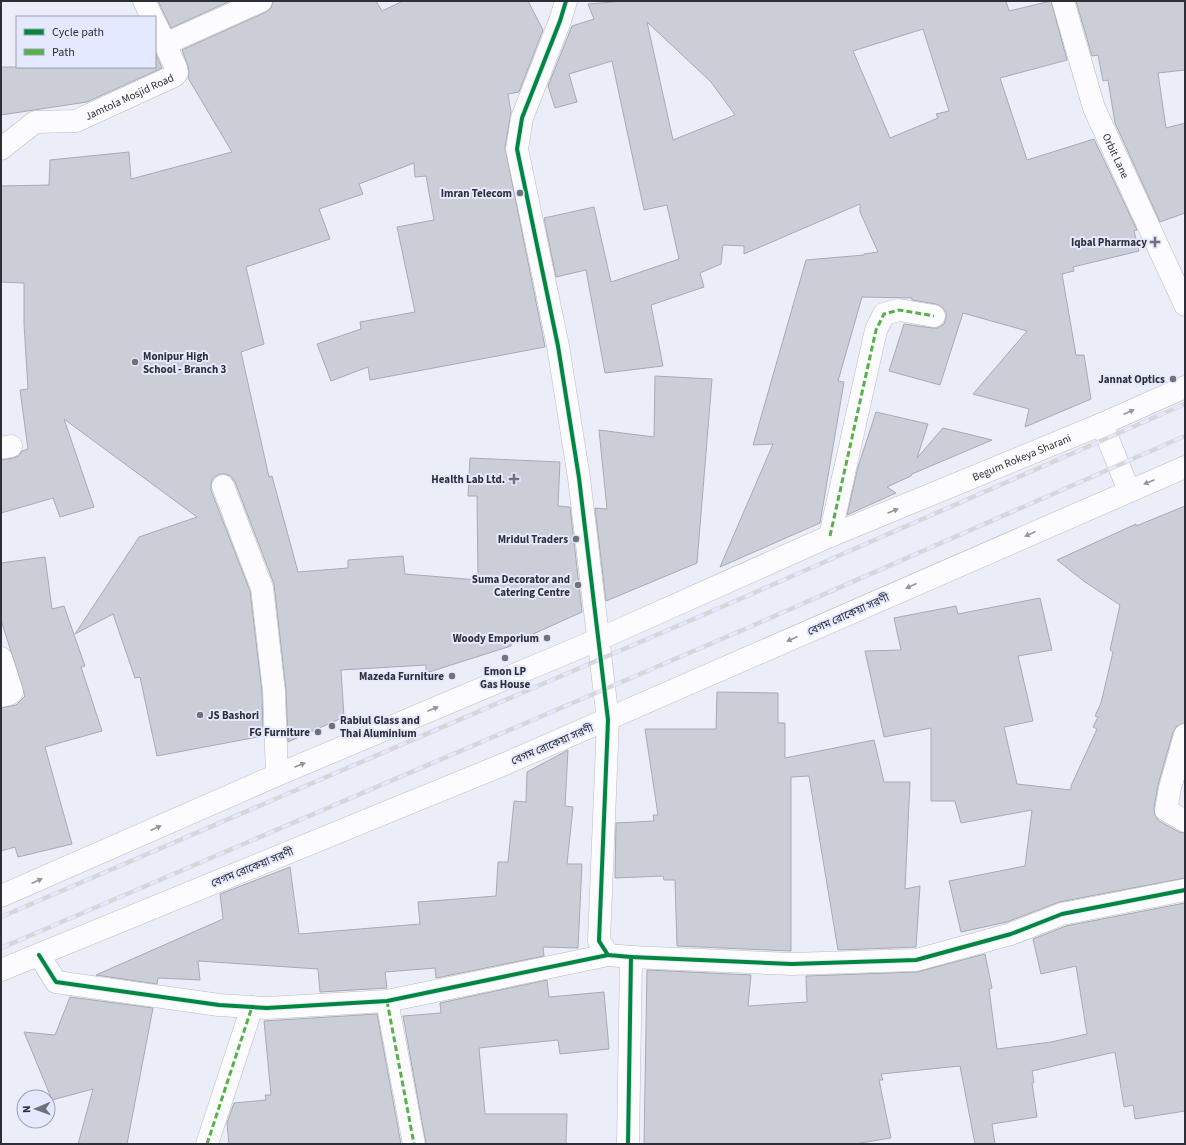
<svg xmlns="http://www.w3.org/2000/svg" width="1186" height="1145" font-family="'Source Sans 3','Noto Sans Bengali',sans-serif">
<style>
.building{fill:#ccced7;stroke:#a8aab3;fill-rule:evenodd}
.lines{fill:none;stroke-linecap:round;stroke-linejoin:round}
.minor-casing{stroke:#b9bbc4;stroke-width:23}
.primary-casing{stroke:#b9bbc4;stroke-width:23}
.minor{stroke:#fcfcfe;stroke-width:22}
.primary{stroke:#fcfcfe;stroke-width:22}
.rail-casing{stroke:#d6d6da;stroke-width:4.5}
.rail{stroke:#e5e9ff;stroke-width:3;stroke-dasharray:9;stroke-linecap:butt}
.quiet{stroke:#56b246;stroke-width:3;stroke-dasharray:6 3;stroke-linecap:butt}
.cycleway-casing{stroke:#e5e9ff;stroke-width:6}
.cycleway{stroke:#00873e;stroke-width:4}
.oneway{fill:#94969a}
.poi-dot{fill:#70727b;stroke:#e5e9ff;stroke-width:1.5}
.labels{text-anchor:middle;stroke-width:4;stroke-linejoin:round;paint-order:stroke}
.street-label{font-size:11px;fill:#2d2f37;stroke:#e5e9ff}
.poi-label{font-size:11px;font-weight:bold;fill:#2d2f37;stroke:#e5e9ff;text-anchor:end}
</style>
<rect width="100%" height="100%" fill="#ebedf9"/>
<!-- building -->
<g class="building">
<path d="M158,1H230L171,28Z"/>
<path d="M273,1H376L382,11L403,1H528L543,30L519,92L508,94L511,112L505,147L545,347L370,380L368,367L331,381L317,344L361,329L360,322L415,312L397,227L434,220L426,176L415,177L414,163L359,184L363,194L319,209L330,239L246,267L264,344L241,352L269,477L272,476L298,572L348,568V560L403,556L405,574L478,580L477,496H468L470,458L560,462L558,506L570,507L582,612L511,644V646L426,673V665L341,670L344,717L288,742L286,690L274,584L235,482L231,476L225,474H219L213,478L211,484V490L250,591L262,692L263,736L157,756L140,677L135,678L113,614L75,634L139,537L197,517L64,419L94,507L60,517L53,498L1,513V460L14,458L19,456L22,451L28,449L20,390L28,389L24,324V283L1,282V186L49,185L50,160L129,152L131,179L232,152L188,78L189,71L188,66L182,50L266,12L271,8Z"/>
<path d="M625,1H1006L1009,11L1051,1L1067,60L1000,78L1027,160L1094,139L1137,230L1134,231L1139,251L1073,267L1074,271L1062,274L1076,355H1084L1091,399L1025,427L1029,409L973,394L1027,331L963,313L940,385L889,371L904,324L932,328H938L944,324L946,318V312L942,307L936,304L912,300V298L862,297L838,381L844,382L820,523L720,567L773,444L753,445L806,260L864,255V254L878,252L860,212V204L744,254V246L723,245L721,264L700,273L704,287L651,305L663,366L605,373L586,270L556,277L544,218L594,207L611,282L679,259L667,205L644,210L612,61L569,74L577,102L555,108L548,86L572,26L594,19L588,4ZM647,22L711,82L735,115L673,140ZM923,29L949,111L936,114L938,118L890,138L853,51Z"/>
<path d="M1076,1H1185V70L1158,73L1166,128L1185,123V213L1160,222L1115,123L1108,80L1103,81L1098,55L1092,56Z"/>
<path d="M155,52L162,68L87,102L1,115V67H155Z"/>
<path d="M655,376L712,379L697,563L606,601L595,508L607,509L599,430L654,437Z"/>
<path d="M876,412L928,424L917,458L943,428L992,440L912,474L911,476L887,487L896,493L847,515L858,467Z"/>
<path d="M1185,506V723L1177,726L1173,732L1158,785L1154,808L1155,815L1159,821L1179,832L1185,833V878L1059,902L1007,922L961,932L949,881L1025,866L1032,810L961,823L955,801H931V728L884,737L865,651L901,650L894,618L956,606L958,614L1040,598L1052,650L1018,656L1033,721L1004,727L1017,784L1071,790V786L1097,729L1093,727L1098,717L1095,716L1101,703L1113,652L1110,650L1120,605L1085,582L1057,560L1136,524V526Z"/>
<path d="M45,557L52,609L64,606L85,666L81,667L102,731L45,747L72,844L18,857L15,847L1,851V708L16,705L25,696L1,620V563Z"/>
<path d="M717,692L778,693V723H785V758L874,740L884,782H910L905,889L920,886L916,947L838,950L809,776L791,777V951L677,946L675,880H664L663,876L615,878L616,823L654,821L653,815H658L645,729H716Z"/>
<path d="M568,750L565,806L573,807L567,864H582L578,948L543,947L544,956L436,978L435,968L385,972L387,988L320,992L318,969L198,961L200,980L158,978L157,984L96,975L223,919L220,894L290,867L299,934L420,924L418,902L496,896L498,862H508L514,801L526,802L527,772Z"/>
<path d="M1185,903V1111L1135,1119L1133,1105L1124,1107L1115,1052L1032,1071L1034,1083H1032L1037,1117L992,1124L995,1144H975L960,1066L881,1074L883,1080H879L891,1138L854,1144H644L647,970L751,975L748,1006L807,1002L806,976L917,972L985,954L992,988L989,989L997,1049L1051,1042L1087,1034L1076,966L1041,974L1033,939L1066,926Z"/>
<path d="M547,980L549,997L604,992L609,1049L560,1054L558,1040L479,1048L485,1114H567L566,1144H426L403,1016L441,1013L440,1003Z"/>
<path d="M70,997L153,1008L127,1144H78L93,1089L52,1100L24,1032L55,1035Z"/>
<path d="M377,1014L401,1144H229L227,1123L234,1103L266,1100L265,1095H271L264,1021Z"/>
</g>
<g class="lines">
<defs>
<g id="minor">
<path d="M144,1L152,17"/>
<path d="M566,1L560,21L522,118L517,149L558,346L579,478L608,720L599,941L608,955L631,957L628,1144"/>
<path id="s1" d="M1063,1L1094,108L1185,305"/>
<path d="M155,23L165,44"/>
<path id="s2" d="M1,149L35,122L76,121L174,76L177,73L176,68L165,44L261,1"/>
<path d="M1,448L11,446"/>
<path d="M223,486L262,588L274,691L277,775"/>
<path d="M830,536L876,330L884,314L899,310L934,316"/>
<path d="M1,658L12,692L9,694L1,696"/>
<path d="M1185,735L1170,788L1166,810L1185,821"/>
<path d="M39,955L56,982L219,1005L267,1008L387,1001L608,955"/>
<path d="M631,957L792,964L916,960L1011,934L1062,914L1185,890"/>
<path d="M387,1001L414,1144"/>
<path d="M207,1144L252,1007"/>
</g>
<g id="primary">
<path d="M1102,424L1129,491"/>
<path id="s3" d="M1,896L277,775L597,640L830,536L1102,424L1185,387"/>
<path d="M1,970L507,763L1185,467"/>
</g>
</defs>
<!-- minor casing -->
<use href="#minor" class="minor-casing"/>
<!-- primary casing -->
<use href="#primary" class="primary-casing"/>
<!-- minor -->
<use href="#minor" class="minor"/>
<!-- primary -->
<use href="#primary" class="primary"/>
<defs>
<g id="rail">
<path d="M1,917L724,606L1185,404"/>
<path d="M1,948L738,632L1185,436"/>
</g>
</defs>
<!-- rail casing -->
<use href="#rail" class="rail-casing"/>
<!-- rail -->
<use href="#rail" class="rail"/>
<!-- quiet -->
<g class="quiet">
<path d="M830,536L876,330L884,314L899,310L934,316"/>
<path d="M387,1001L414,1144"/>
<path d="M207,1144L252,1007"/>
</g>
<defs>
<g id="cycleway">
<path d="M566,1L560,21L522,118L517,149L558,346L579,478L608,720L599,941L608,955L631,957L628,1144"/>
<path d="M39,955L56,982L219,1005L267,1008L387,1001L608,955"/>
<path d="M631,957L792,964L916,960L1011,934L1062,914L1185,890"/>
</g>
</defs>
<!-- cycleway casing -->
<use href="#cycleway" class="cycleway-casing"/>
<!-- cycleway -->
<use href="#cycleway" class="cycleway"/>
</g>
<!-- one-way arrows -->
<defs><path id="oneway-solid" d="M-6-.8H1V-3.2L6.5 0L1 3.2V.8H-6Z"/></defs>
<g class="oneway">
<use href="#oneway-solid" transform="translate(1129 412) rotate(-24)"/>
<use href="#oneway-solid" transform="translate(1149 482) rotate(157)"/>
<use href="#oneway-solid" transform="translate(893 511) rotate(-23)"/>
<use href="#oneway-solid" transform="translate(1030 534) rotate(156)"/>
<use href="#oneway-solid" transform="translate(911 586) rotate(156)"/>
<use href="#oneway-solid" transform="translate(792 639) rotate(156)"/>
<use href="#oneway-solid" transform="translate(433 709) rotate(-23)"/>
<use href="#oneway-solid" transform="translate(300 765) rotate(-23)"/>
<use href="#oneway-solid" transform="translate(156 828) rotate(-24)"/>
<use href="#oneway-solid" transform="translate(37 881) rotate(-24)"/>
</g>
<!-- markers -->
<g class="poi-dot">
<circle cx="520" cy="193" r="4"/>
<path d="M1153 236h4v4h4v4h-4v4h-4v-4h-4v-4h4z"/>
<circle cx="135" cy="362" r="4"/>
<circle cx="1173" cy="379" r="4"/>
<path d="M512 473h4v4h4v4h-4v4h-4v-4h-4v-4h4z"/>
<circle cx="576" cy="539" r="4"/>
<circle cx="578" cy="585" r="4"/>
<circle cx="547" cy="638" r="4"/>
<circle cx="505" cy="658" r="4"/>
<circle cx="452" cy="676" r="4"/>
<circle cx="200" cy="715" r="4"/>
<circle cx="332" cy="726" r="4"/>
<circle cx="318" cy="732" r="4"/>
</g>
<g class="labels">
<!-- street labels -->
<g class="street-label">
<text dy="4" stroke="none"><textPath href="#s2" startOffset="143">Jamtola Mosjid Road</textPath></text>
<text dy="4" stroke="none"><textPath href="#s1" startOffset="164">Orbit Lane</textPath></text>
<text dy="4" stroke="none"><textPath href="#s3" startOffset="1111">Begum Rokeya Sharani</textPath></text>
<text transform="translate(848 614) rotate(-24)" y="4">বেগম রোকেয়া সরণী</text>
<text transform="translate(552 744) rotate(-23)" y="4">বেগম রোকেয়া সরণী</text>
<text transform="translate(252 867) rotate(-22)" y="4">বেগম রোকেয়া সরণী</text>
</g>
<!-- poi labels -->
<g class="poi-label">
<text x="512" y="197">Imran Telecom</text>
<text x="1147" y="246">Iqbal Pharmacy</text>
<text x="143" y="360" text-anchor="start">Monipur High<tspan x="143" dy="13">School - Branch 3</tspan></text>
<text x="1165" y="383">Jannat Optics</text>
<text x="505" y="483">Health Lab Ltd.</text>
<text x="568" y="543">Mridul Traders</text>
<text x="570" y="583">Suma Decorator and<tspan x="570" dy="13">Catering Centre</tspan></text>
<text x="539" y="642">Woody Emporium</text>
<text x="505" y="675" text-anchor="middle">Emon LP<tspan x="505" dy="13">Gas House</tspan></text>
<text x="444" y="680">Mazeda Furniture</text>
<text x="208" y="719" text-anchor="start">JS Bashori</text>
<text x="340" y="724" text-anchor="start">Rabiul Glass and<tspan x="340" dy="13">Thai Aluminium</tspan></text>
<text x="310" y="736">FG Furniture</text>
</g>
</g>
<!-- border -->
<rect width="1186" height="1145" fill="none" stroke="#2d2f37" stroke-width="4"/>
<!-- legend -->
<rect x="16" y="16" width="140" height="52" fill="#e5e9ff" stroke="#9b9faf"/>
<rect x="24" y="29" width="20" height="6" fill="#00873e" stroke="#9b9faf"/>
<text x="52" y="36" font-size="12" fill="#2d2f37">Cycle path</text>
<rect x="24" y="49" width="20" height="6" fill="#56b246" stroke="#9b9faf"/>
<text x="52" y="56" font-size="12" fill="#2d2f37">Path</text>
<!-- north arrow -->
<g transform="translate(36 1109) rotate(268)"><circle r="19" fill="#e5e9ff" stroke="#9b9faf"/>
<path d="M0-3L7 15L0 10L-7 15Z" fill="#70727b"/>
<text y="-6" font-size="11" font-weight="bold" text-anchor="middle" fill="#2d2f37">N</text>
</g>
</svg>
